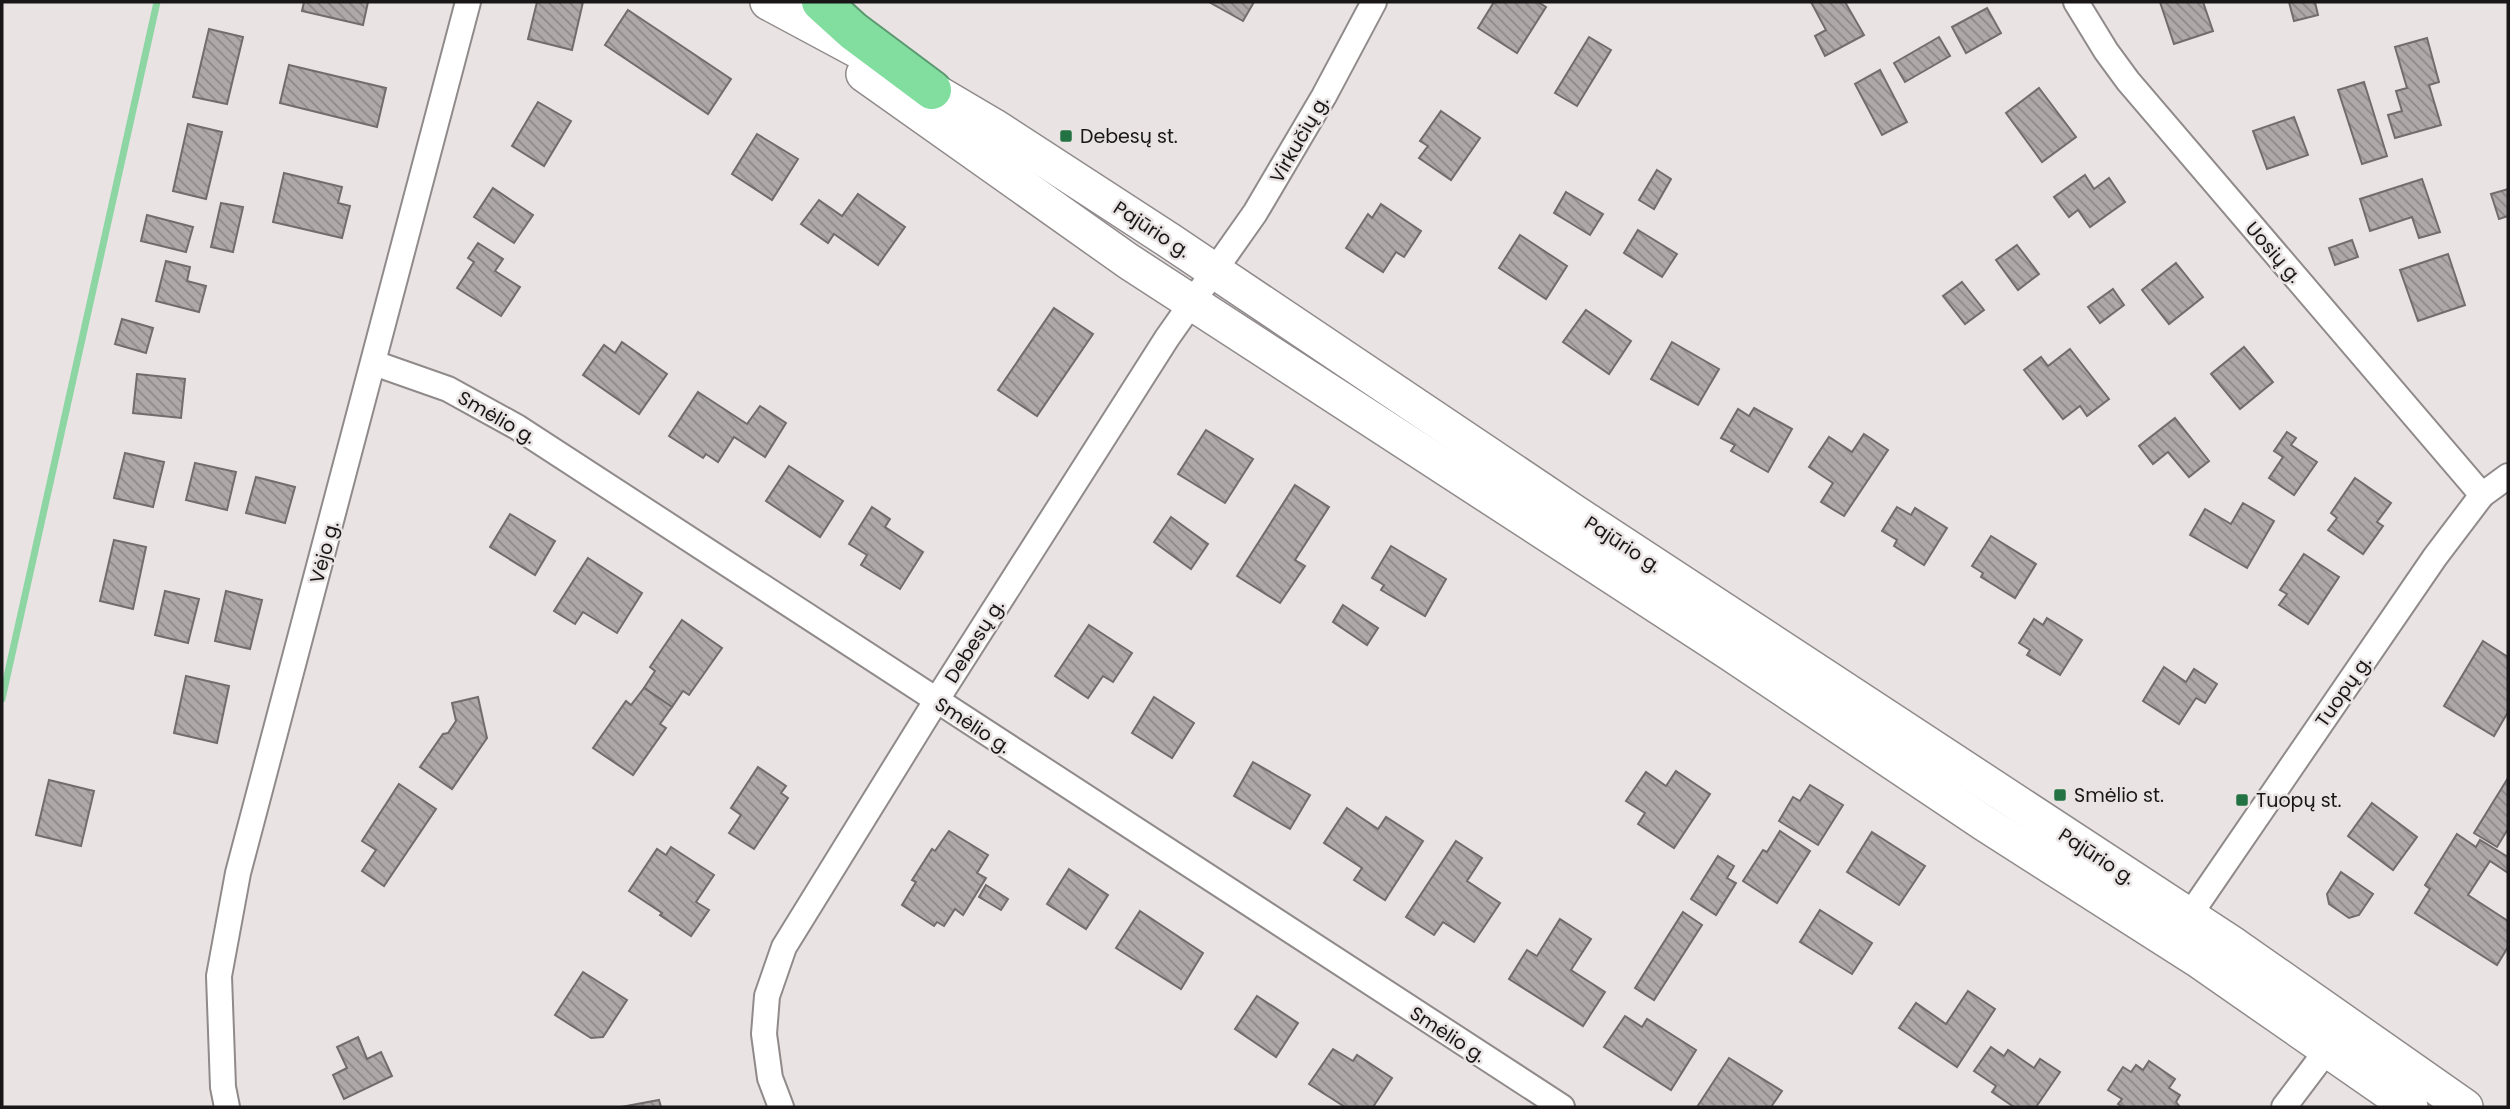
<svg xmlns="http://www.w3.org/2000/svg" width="2510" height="1109" font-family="Poppins,sans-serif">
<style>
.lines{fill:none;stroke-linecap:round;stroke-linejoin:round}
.stream{stroke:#8dd6a3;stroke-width:7}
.building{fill:url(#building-back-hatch);stroke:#726c6d;stroke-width:2}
.street-casing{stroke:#908a8b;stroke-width:28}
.secondary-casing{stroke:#908a8b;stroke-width:38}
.highway-casing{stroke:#5c986f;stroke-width:42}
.street{stroke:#fff;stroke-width:24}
.secondary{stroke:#fff;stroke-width:35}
.highway{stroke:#81de9f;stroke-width:38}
.poi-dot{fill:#237243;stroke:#eae3e4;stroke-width:2.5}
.labels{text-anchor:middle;stroke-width:5;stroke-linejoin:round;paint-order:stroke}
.poi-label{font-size:19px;fill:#181617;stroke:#eae3e4;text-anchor:start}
.street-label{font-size:19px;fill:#181617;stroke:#eae3e4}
</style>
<defs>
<pattern id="building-back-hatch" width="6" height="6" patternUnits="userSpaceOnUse" patternTransform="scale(1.75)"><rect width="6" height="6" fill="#aea8a9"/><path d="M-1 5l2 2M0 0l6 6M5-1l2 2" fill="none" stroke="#8d8889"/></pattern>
</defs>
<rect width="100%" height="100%" fill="#eae3e4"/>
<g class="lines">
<!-- stream -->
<path class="stream" d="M2,699L157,2"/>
</g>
<!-- building -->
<g class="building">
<path d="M304,2H368L363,25L302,11Z"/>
<path d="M537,2H583L572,50L528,39Z"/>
<path d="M1209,2H1254L1243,21Z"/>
<path d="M1494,2H1538L1546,7L1517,53L1478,28Z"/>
<path d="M1811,2H1845L1864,35L1825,56L1815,36L1826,30Z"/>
<path d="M2160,2H2203L2213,31L2174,44Z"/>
<path d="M2289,2H2315L2318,15L2294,21Z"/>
<path d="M1987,8L2001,33L1966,53L1952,27Z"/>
<path d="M628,10L731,79L708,114L605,45Z"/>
<path d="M209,29L243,37L227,104L193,97Z"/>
<path d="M1589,37L1611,50L1577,106L1555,93Z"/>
<path d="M1939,37L1950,56L1905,82L1894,63Z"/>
<path d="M2427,38L2439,82L2429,85L2441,125L2395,138L2388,115L2402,111L2396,91L2407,88L2395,47Z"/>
<path d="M289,65L386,88L377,127L280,103Z"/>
<path d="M1880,70L1907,122L1882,135L1855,84Z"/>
<path d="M2364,82L2387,156L2362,164L2338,90Z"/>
<path d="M2039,88L2076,137L2042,162L2006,113Z"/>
<path d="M538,102L571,121L544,166L512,146Z"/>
<path d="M1441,111L1480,138L1451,180L1419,158L1428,146L1420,141Z"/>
<path d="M2294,117L2308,155L2267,169L2253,131Z"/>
<path d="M188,124L222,132L206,199L173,191Z"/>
<path d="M757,134L798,159L772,200L732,174Z"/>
<path d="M1657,170L1671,179L1654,209L1639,200Z"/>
<path d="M284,173L342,187L338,203L350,206L342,238L273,222Z"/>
<path d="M2085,175L2094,189L2109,178L2125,202L2090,227L2078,210L2069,217L2054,197Z"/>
<path d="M2422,179L2440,232L2419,238L2412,217L2370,231L2360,199Z"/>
<path d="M493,188L533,215L514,243L474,217Z"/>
<path d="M2508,189V216L2499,219L2491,194Z"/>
<path d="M1566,192L1603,214L1590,235L1554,213Z"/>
<path d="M858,194L905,227L878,265L834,234L828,243L801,224L819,200L842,216Z"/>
<path d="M221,203L243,207L233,252L211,247Z"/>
<path d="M1381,204L1421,231L1404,257L1396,252L1383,272L1346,248L1368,214L1372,218Z"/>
<path d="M147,215L193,227L186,252L141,241Z"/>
<path d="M1638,230L1677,254L1662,277L1624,253Z"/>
<path d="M1520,235L1567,266L1546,299L1499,268Z"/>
<path d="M2352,240L2358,257L2335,265L2329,248Z"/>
<path d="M478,243L503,259L495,271L520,287L501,316L457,288L474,262L468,258Z"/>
<path d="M2017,245L2039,274L2018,290L1996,260Z"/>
<path d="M2448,254L2465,305L2418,321L2400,270Z"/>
<path d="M166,261L190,267L187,281L206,286L199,312L156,301Z"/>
<path d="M2176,263L2203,297L2169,324L2142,290Z"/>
<path d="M1962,282L1984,310L1965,324L1943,296Z"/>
<path d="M2113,289L2124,305L2100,323L2088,307Z"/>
<path d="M1054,308L1093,334L1037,416L998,390Z"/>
<path d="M1586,310L1631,341L1609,374L1563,342Z"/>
<path d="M122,319L153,328L146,353L115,344Z"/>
<path d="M622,342L667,374L639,414L583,375L604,345L615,353Z"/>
<path d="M1672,342L1719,369L1698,405L1651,379Z"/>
<path d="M2244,347L2273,382L2240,409L2211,374Z"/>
<path d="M2070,349L2109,399L2087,416L2080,406L2063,419L2024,370L2041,357L2048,366Z"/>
<path d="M137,374L185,379L181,418L133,413Z"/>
<path d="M698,392L747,424L760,406L786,423L765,457L734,437L718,462L706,454L703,458L669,436Z"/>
<path d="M1754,408L1792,429L1768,472L1731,451L1735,445L1721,438L1738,409L1749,416Z"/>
<path d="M2175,418L2209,461L2189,477L2168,452L2153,464L2139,446Z"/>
<path d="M1206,430L1253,459L1225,503L1178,474Z"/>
<path d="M2287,432L2296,438L2291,445L2317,462L2294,495L2269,478L2283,457L2274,451Z"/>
<path d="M1864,434L1888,450L1844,516L1821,502L1833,483L1809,467L1829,437L1852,452Z"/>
<path d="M125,453L164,462L153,507L114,498Z"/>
<path d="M195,463L236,472L227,510L186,500Z"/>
<path d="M789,466L843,501L820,537L766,501Z"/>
<path d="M256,477L295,487L285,523L246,513Z"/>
<path d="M2355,478L2391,503L2377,522L2383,526L2363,554L2328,530L2337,518L2331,513Z"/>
<path d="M1295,485L1329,507L1295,560L1305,566L1280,603L1237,576Z"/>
<path d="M2243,503L2274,521L2247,568L2190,535L2205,509L2231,524Z"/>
<path d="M872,507L890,519L885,527L923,552L900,589L861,565L867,555L849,544Z"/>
<path d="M1897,507L1911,515L1915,508L1947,528L1924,565L1894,546L1897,540L1882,531Z"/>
<path d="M510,514L555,541L535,575L490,547Z"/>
<path d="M1171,517L1208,544L1191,569L1154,542Z"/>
<path d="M1991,536L2036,564L2015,598L1981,577L1983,573L1972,566Z"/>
<path d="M114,540L146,547L133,609L100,601Z"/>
<path d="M1391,546L1446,579L1425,616L1381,590L1384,585L1372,578Z"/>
<path d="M2304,554L2339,577L2308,624L2279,605L2287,594L2280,590Z"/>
<path d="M588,558L642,593L617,633L583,612L575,624L554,611Z"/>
<path d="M165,591L199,599L188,643L155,635Z"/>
<path d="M226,591L262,600L250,649L215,641Z"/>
<path d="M1343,605L1378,628L1367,645L1333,622Z"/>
<path d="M2047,618L2082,640L2060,675L2027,655L2030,650L2019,643L2034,619L2043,625Z"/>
<path d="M682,620L722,648L689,695L683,691L672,707L644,688L655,671L650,667Z"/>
<path d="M1089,625L1132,653L1113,682L1103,676L1088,698L1055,676Z"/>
<path d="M2483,641L2508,657V712L2494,736L2444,706Z"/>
<path d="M2164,667L2186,682L2194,669L2217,684L2205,703L2196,698L2179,724L2143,701Z"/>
<path d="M186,676L229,686L217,743L174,733Z"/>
<path d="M644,688L672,707L660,724L666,728L633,775L593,748L626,701L631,705Z"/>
<path d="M478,697L487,738L452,789L420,767L443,734L448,733L456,721L452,703Z"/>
<path d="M1154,697L1194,723L1172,758L1132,733Z"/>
<path d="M1253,762L1310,795L1290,829L1234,796Z"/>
<path d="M758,767L786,786L781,793L788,798L754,849L729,833L741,815L731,808Z"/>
<path d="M1676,771L1710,794L1674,848L1638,824L1645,813L1626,801L1646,772L1666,786Z"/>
<path d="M2508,778V829L2497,847L2474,833Z"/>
<path d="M49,780L94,791L81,846L36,835Z"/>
<path d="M399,784L436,809L384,886L362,871L376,850L362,841Z"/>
<path d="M1810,785L1843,805L1818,845L1779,821L1793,797L1800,801Z"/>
<path d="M2372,803L2417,837L2393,870L2348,836Z"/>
<path d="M1347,808L1378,829L1386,817L1423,841L1385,900L1354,880L1362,868L1324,843Z"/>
<path d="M949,831L988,855L977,873L986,878L963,915L955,909L944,926L937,922L934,926L902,905L916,882L912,880L932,849L935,851Z"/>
<path d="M1780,831L1810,851L1777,903L1743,881L1763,850L1767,852Z"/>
<path d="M1872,832L1925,866L1899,905L1847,872Z"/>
<path d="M2457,834L2476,847L2480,840L2508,857V873L2490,861L2468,895L2508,921V947L2497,965L2415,913L2430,889L2425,885Z"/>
<path d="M1456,841L1482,858L1467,881L1500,903L1474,942L1443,922L1434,935L1406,917Z"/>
<path d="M671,847L714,875L696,902L709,910L691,936L660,915L662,913L629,891L657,849L666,855Z"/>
<path d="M1718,856L1734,866L1727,878L1736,883L1716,915L1691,899Z"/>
<path d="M1069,869L1108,895L1086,929L1047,904Z"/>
<path d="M2341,872L2373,894L2359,915L2349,918L2329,904L2327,894Z"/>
<path d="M986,885L1008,899L1001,910L979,897Z"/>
<path d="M1820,910L1872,943L1852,974L1800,942Z"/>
<path d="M1140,911L1203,953L1181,989L1116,948Z"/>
<path d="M1683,912L1702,925L1654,1000L1635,988Z"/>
<path d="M1560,919L1591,939L1571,970L1605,992L1583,1026L1509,979L1527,950L1537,956Z"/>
<path d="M583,972L627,1000L603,1037L591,1038L555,1015Z"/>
<path d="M1968,991L1995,1009L1957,1067L1899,1028L1916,1003L1946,1024Z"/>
<path d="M1257,996L1298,1023L1276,1057L1235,1029Z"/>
<path d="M1625,1016L1642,1027L1647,1019L1696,1050L1671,1090L1604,1047Z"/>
<path d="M358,1037L367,1059L381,1052L392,1076L344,1099L333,1075L347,1068L337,1047Z"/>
<path d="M1991,1047L2004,1056L2008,1050L2034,1068L2040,1059L2060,1072L2036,1107H2014L1992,1092L1996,1086L1974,1071Z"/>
<path d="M1333,1049L1353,1061L1357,1055L1392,1078L1373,1107H1345L1309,1084Z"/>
<path d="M1729,1058L1782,1091L1771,1107H1697Z"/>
<path d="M2149,1061L2175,1079L2169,1088L2180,1095L2176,1102L2180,1107H2123L2118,1104L2122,1099L2108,1090L2123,1067L2131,1072L2136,1065L2143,1070Z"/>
<path d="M659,1100L661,1107H621Z"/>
</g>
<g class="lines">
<defs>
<g id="street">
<path d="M2076,2L2106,51L2128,81L2482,495"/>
<path d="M374,363L448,389L517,427L1562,1107"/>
<path d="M2189,916L2435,557L2482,495L2508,476"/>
<path d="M227,1107L223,1087L219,976L238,873L468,2"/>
<path d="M781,1107L770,1078L764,1034L767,996L784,947L936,701L1167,338L1255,213L1324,96L1374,2"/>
<path d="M2284,1107L2327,1050"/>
</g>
<g id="secondary">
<path d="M768,2L932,90L993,126L1170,241L1575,513L2235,946L2465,1107"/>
<path d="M864,74L1128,261L1729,652L1984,823L2197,959L2410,1107"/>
</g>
<path id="highway" d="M821,2L853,31L932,90"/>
</defs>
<!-- street casing -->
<use href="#street" class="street-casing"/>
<!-- secondary casing -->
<use href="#secondary" class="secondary-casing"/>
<!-- highway casing -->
<use href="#highway" class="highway-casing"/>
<!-- street -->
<use href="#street" class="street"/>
<!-- secondary -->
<use href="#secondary" class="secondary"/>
<!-- highway -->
<use href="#highway" class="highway"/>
</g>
<!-- markers -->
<g class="poi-dot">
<rect x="1059" y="129" width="14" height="14" rx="3.5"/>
<rect x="2053" y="788" width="14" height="14" rx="3.5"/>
<rect x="2235" y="793" width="14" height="14" rx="3.5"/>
</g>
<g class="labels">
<!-- poi labels -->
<g class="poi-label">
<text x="1080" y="143">Debesų st.</text>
<text x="2074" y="802">Smėlio st.</text>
<text x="2256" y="807">Tuopų st.</text>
</g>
<!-- street labels -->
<g class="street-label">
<text transform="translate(1299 139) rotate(-60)" y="7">Virkučių g.</text>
<text transform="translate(1152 229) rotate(33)" y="7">Pajūrio g.</text>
<text transform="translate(2274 252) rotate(49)" y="7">Uosių g.</text>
<text transform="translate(497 417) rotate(30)" y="7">Smėlio g.</text>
<text transform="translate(1623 544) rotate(33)" y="7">Pajūrio g.</text>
<text transform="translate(324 552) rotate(-75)" y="7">Vėjo g.</text>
<text transform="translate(974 641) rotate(-58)" y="7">Debesų g.</text>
<text transform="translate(2343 691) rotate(-55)" y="7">Tuopų g.</text>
<text transform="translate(973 725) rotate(33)" y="7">Smėlio g.</text>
<text transform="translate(2097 856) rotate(33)" y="7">Pajūrio g.</text>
<text transform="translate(1448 1034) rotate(33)" y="7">Smėlio g.</text>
</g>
</g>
<!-- border -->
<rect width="2510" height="1109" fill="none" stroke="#181617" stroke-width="7"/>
</svg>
